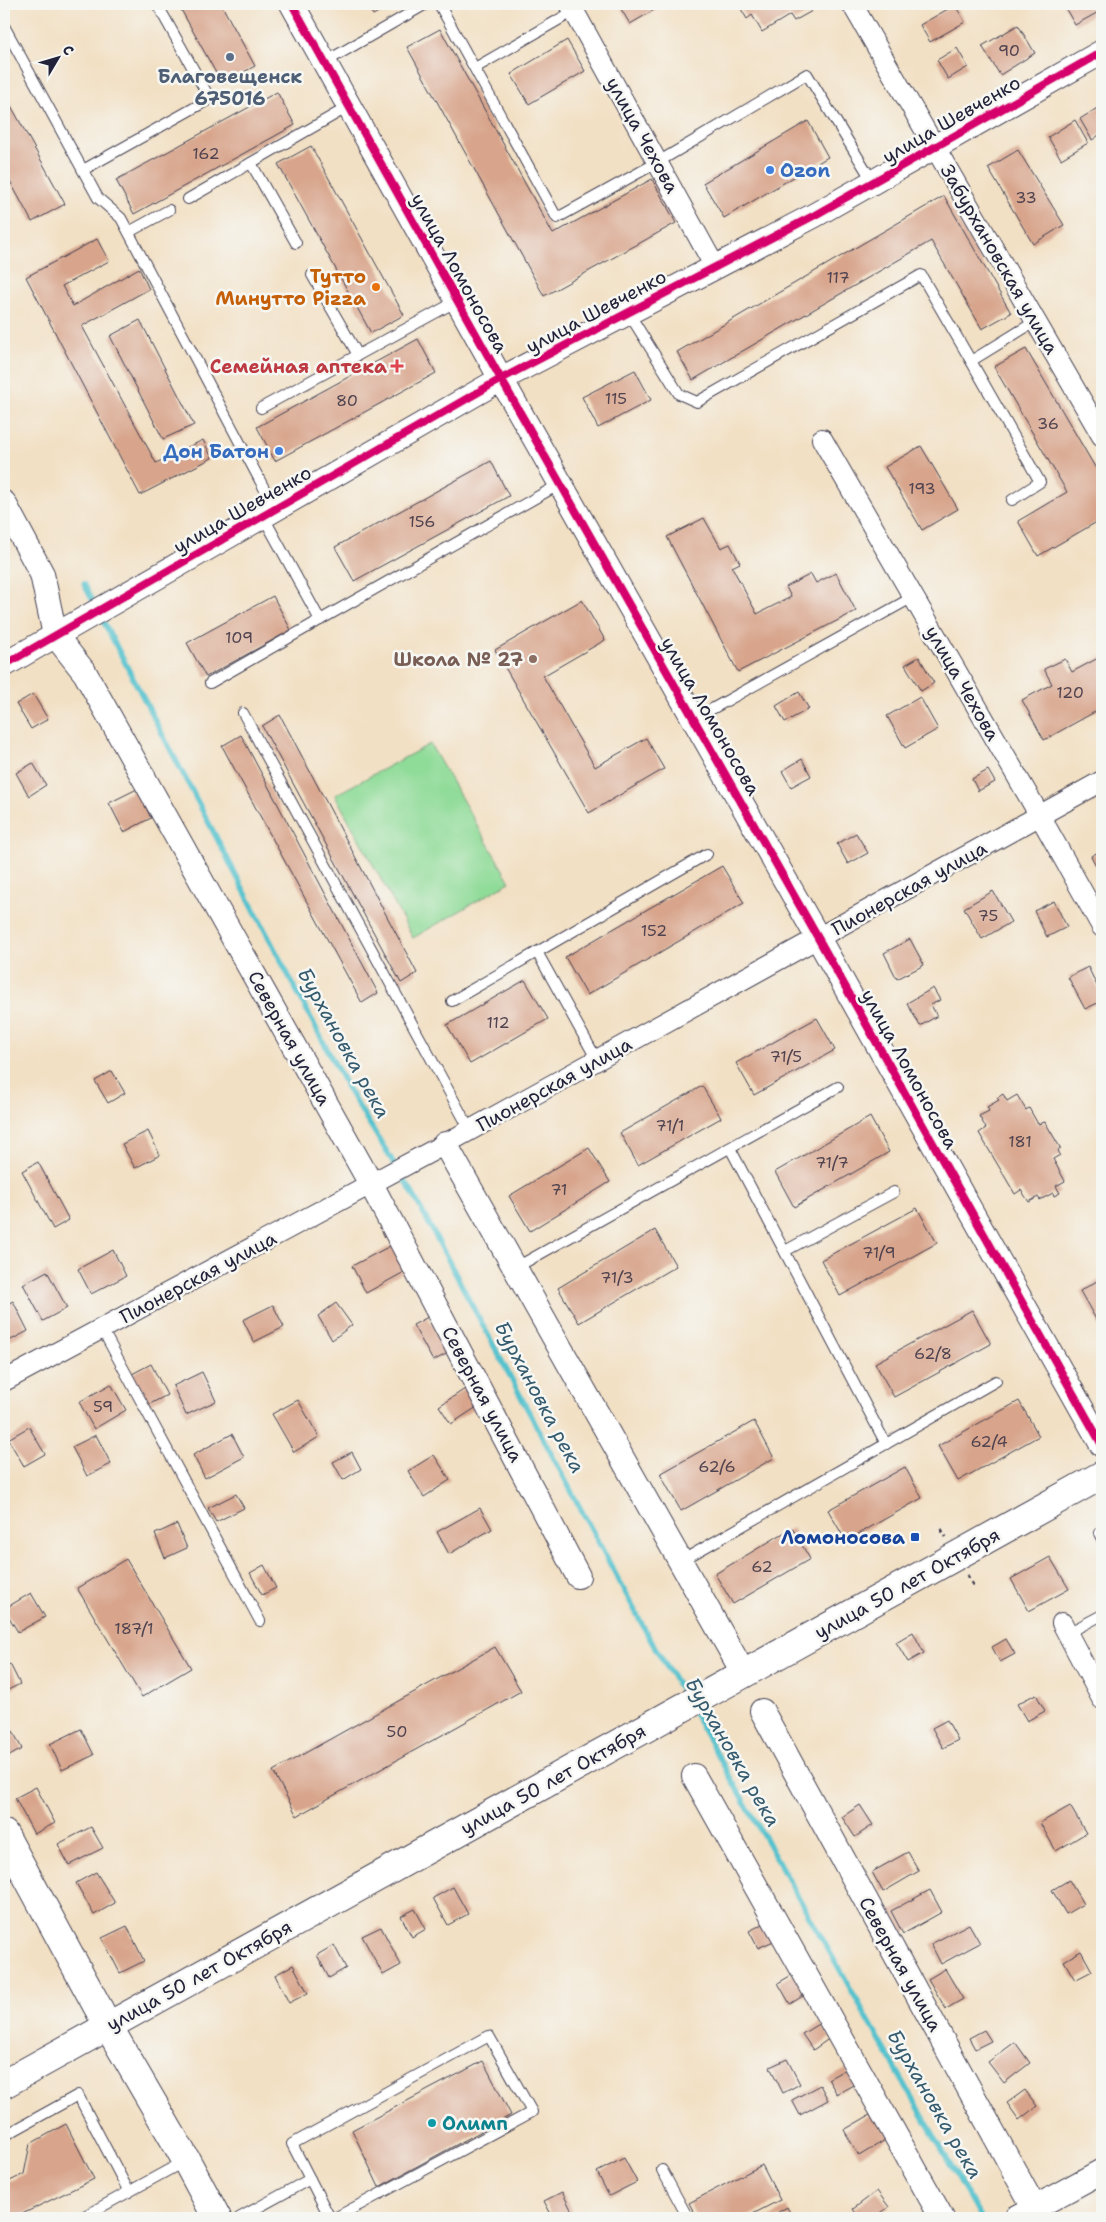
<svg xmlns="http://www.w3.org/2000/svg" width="1106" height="2222" font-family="'Shantell Sans',sans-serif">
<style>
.green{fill:#8fdb98;stroke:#587e6a}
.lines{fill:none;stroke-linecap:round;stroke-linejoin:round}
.stream{stroke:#55c2ce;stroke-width:5.5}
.building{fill:#d8a58c}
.service-casing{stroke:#413e50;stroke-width:12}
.minor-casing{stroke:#413e50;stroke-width:22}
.tertiary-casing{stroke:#413e50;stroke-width:26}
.secondary-casing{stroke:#413e50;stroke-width:30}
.path{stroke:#413e50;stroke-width:3;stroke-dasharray:4 4;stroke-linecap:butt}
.service{stroke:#fff;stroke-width:10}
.minor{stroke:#fff;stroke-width:20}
.tertiary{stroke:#fff;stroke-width:24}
.secondary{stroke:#fff;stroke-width:28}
.cycleway-casing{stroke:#f6f6f2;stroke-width:11}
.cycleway{stroke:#d6006c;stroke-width:8}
.service-dot{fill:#5c6f8a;stroke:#f6f6f2;stroke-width:2}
.shop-dot{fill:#3f7fe0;stroke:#f6f6f2;stroke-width:2}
.food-dot{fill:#e8710a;stroke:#f6f6f2;stroke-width:2}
.health-dot{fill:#e0444e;stroke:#f6f6f2;stroke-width:2}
.education-dot{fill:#8d6e63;stroke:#f6f6f2;stroke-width:2}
.transit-dot{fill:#1a4fb4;stroke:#f6f6f2;stroke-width:2}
.culture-dot{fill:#0f9aa8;stroke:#f6f6f2;stroke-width:2}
.labels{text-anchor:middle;stroke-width:5;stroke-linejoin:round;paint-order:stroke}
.number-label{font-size:16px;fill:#50434f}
.service-label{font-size:19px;font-weight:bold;fill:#4e5e75;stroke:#f6f6f2}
.street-label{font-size:19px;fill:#22223b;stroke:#f6f6f2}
.shop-label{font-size:19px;font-weight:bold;fill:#366cbe;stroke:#f6f6f2;text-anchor:start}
.food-label{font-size:19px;font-weight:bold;fill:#c56008;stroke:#f6f6f2;text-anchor:end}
.health-label{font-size:19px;font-weight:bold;fill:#be3a42;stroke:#f6f6f2;text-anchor:end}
.education-label{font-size:19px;font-weight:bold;fill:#785e54;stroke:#f6f6f2;text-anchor:end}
.transit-label{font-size:19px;font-weight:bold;fill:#164399;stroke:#f6f6f2;text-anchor:end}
.culture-label{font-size:19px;font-weight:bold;fill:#0d838f;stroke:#f6f6f2;text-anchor:start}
.water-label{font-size:20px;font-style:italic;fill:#345a6e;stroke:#f6f6f2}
</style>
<rect width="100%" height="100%" fill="#f6f6f2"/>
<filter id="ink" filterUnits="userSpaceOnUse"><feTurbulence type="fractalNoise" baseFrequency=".02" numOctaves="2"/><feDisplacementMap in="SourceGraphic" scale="10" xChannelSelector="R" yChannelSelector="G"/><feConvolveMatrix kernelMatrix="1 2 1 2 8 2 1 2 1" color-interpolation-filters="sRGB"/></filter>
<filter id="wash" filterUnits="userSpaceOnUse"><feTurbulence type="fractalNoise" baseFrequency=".0096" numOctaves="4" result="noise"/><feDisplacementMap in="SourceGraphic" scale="20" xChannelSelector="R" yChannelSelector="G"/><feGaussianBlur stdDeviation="1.12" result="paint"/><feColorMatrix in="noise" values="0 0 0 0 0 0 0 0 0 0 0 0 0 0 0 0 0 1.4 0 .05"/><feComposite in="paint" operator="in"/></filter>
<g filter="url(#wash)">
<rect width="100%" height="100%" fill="#f2e0c4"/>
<!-- green -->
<path class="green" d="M430,744L510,882L413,938L335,795Z"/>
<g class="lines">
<!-- stream -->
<g class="stream">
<path d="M84,584L96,607"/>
<path d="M100,615L349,1091L413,1194L650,1639L685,1697"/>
<path d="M692,1710L981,2218"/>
</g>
</g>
<g id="blocks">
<!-- building -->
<g class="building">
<path d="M178,4H221L255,66L222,84Z"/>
<path d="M366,4H393L373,15Z"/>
<path d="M618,4H653L656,9L630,24Z"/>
<path d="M738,4H807L812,11L794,21L790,15L762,32L752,15L747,19Z"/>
<path d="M1063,4H1102V10L1075,25Z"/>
<path d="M955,5L965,22L930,42L920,25Z"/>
<path d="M1018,25L1035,53L1000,75L982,46Z"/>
<path d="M440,29L553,234L652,179L676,223L544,296L407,47Z"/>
<path d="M567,40L585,71L529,104L511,74Z"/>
<path d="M957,48L968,67L948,79L937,60Z"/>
<path d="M277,92L295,125L134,214L116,180Z"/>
<path d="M4,93L65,204L32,222L4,170Z"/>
<path d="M1102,105V133L1092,140L1080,119Z"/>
<path d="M1075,120L1088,143L1061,159L1048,137Z"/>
<path d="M808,121L828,157L724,218L703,183Z"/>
<path d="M311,146L404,315L371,333L278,164Z"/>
<path d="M1018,150L1064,225L1033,244L988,168Z"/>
<path d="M944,196L1011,313L982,329L931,241L693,380L677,352Z"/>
<path d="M97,239L109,261L62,286L73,306L139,268L149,289L82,326L156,463L203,440L212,458L140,495L26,277Z"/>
<path d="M140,320L194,425L163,439L110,336Z"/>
<path d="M418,339L436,373L275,461L257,427Z"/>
<path d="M1026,349L1102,479V519L1038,556L1018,521L1067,492L994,367Z"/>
<path d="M635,370L651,400L598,428L582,397Z"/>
<path d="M921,446L958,509L922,530L885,467Z"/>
<path d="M491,461L509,496L354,581L335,547Z"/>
<path d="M704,518L721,548L730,544L740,563L732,567L757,614L791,597L786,587L811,574L816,583L836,573L856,611L738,672L667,537Z"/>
<path d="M273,596L291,630L206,677L187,643Z"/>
<path d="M582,600L605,640L543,676L595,767L646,738L664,769L589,813L495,650Z"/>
<path d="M1102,656V708L1044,740L1022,700L1052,684L1044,669L1065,659L1072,672Z"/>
<path d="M919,657L934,683L921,691L905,665Z"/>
<path d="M799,692L809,709L785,722L776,706Z"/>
<path d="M33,694L48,719L31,729L16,704Z"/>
<path d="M920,697L938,729L905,748L887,716Z"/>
<path d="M280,715L417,973L401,983L262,726Z"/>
<path d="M241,735L378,993L362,1003L222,746Z"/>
<path d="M802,759L811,776L791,787L782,771Z"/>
<path d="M33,763L46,785L29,796L16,773Z"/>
<path d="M988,770L995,782L978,791L972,779Z"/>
<path d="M137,789L151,818L124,832L109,803Z"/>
<path d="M856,833L868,853L848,864L837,844Z"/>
<path d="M1102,850V877L1091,856Z"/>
<path d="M722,866L744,903L587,995L565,957Z"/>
<path d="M993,891L1011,922L982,939L964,908Z"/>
<path d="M1054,901L1067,927L1047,937L1034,911Z"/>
<path d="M910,939L924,965L897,979L884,953Z"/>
<path d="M1088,967L1102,996V1001L1085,1009L1068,977Z"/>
<path d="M525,980L548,1019L470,1064L447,1025Z"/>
<path d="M933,988L940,1000L931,1005L937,1016L920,1026L907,1003Z"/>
<path d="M817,1018L835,1050L754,1095L736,1063Z"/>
<path d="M112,1071L125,1093L108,1103L95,1081Z"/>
<path d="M702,1086L721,1118L638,1165L620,1133Z"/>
<path d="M1003,1094L1007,1101L1017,1095L1026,1110L1029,1108L1038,1124L1045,1122L1061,1149L1058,1150L1060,1155L1053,1159L1065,1181L1056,1186L1060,1193L1054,1196L1053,1193L1040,1200L1038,1197L1029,1202L1021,1190L1015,1194L979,1133L986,1128L979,1116L989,1111L987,1107L999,1100L997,1098Z"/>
<path d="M870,1117L889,1152L794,1207L775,1172Z"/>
<path d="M148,1131L160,1155L135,1168L122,1144Z"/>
<path d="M589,1148L610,1182L530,1231L509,1196Z"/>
<path d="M38,1162L69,1220L53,1229L22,1171Z"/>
<path d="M917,1208L937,1243L840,1296L821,1260Z"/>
<path d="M655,1230L676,1266L579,1323L558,1288Z"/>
<path d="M392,1245L406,1271L366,1293L352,1266Z"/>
<path d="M113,1250L126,1276L91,1294L78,1269Z"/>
<path d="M47,1271L67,1308L43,1321L23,1284Z"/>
<path d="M1102,1278V1330L1080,1291Z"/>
<path d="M13,1301L28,1331L7,1342L4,1337V1306Z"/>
<path d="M336,1303L352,1325L332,1340L318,1316Z"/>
<path d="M273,1305L284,1327L254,1342L243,1320Z"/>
<path d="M972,1310L991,1344L894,1397L875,1363Z"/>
<path d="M428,1317L448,1353L433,1361L413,1325Z"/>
<path d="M151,1364L167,1395L148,1405L132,1374Z"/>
<path d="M202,1372L216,1401L186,1415L173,1386Z"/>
<path d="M111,1384L126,1410L94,1429L79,1402Z"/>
<path d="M468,1387L480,1405L451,1424L439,1406Z"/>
<path d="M298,1400L319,1437L294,1452L272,1414Z"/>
<path d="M1019,1401L1039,1436L958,1481L938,1446Z"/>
<path d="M754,1421L774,1458L681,1511L660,1474Z"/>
<path d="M29,1427L45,1454L24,1466L8,1439Z"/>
<path d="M232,1434L244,1457L205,1478L193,1455Z"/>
<path d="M96,1435L111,1464L87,1476L72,1447Z"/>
<path d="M352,1452L361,1469L343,1480L333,1462Z"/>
<path d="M434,1455L450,1480L424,1497L408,1471Z"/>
<path d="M905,1467L922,1498L846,1541L828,1510Z"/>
<path d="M236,1494L244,1508L216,1522L208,1508Z"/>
<path d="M480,1508L492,1529L449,1554L437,1532Z"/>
<path d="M177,1524L187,1548L165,1558L155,1534Z"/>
<path d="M792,1528L810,1559L733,1604L715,1574Z"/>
<path d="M1050,1557L1069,1589L1029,1611L1011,1579Z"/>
<path d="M126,1559L191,1668L142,1697L77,1588Z"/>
<path d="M264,1565L276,1588L262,1595L250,1573Z"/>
<path d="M31,1593L45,1617L18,1632L4,1609Z"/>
<path d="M913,1632L924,1653L908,1662L896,1642Z"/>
<path d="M1006,1639L1015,1654L1000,1662L992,1647Z"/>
<path d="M495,1647L521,1691L297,1816L273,1771Z"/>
<path d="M10,1664L20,1684L4,1692V1667Z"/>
<path d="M1036,1694L1045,1711L1027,1721L1017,1704Z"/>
<path d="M947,1720L958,1740L943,1748L932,1728Z"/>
<path d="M81,1729L94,1755L62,1770L50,1744Z"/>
<path d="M13,1731L22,1749L4,1759V1735Z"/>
<path d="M36,1787L55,1823L34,1834L15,1798Z"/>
<path d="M860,1805L873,1825L855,1837L842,1817Z"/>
<path d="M1070,1806L1086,1833L1056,1851L1040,1823Z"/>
<path d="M91,1827L103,1848L69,1865L58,1844Z"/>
<path d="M908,1852L919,1871L883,1892L872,1872Z"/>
<path d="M96,1872L115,1903L94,1915L76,1883Z"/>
<path d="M1069,1880L1083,1904L1066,1914L1052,1890Z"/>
<path d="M453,1887L468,1914L448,1925L433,1898Z"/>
<path d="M930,1890L942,1912L903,1934L891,1911Z"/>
<path d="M415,1909L426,1929L412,1937L401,1916Z"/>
<path d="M769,1921L778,1939L758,1948L749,1931Z"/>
<path d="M969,1924L980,1943L941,1964L931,1944Z"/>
<path d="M127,1926L144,1961L120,1973L102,1938Z"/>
<path d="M381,1927L401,1965L383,1975L362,1936Z"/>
<path d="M334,1945L346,1968L329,1978L317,1955Z"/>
<path d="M1081,1951L1092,1971L1075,1980L1064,1961Z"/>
<path d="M293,1965L308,1993L289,2003L275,1975Z"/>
<path d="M945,1969L963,1999L946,2009L928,1979Z"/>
<path d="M795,1973L806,1994L790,2004L778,1983Z"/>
<path d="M820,2023L830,2038L813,2050L802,2034Z"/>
<path d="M984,2030L991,2041L975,2049L969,2038Z"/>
<path d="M1015,2042L1030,2063L1004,2083L988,2062Z"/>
<path d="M787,2059L800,2084L783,2093L770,2067Z"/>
<path d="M483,2061L511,2115L379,2187L352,2130Z"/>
<path d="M846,2069L855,2084L837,2094L828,2079Z"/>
<path d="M820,2085L828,2100L800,2115L792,2100Z"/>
<path d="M1025,2090L1037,2106L1019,2120L1007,2103Z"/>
<path d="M875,2112L890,2137L859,2156L844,2130Z"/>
<path d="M66,2124L94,2179L14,2218H4V2184L24,2174L30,2144Z"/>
<path d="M624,2158L637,2182L609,2196L597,2172Z"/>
<path d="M762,2165L780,2200L745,2218H697L689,2203Z"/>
<path d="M877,2191L889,2207L874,2218H859L853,2209Z"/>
<path d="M562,2192L574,2215L567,2218H553L544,2201Z"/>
<path d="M787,2207L793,2218H769Z"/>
</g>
</g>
</g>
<g filter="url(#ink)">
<use href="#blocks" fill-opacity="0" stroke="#413e50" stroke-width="1"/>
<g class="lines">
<defs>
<g id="service">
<path d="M439,4L557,218L658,162L807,74L873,182"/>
<path d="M4,26L98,198L121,218L275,509"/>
<path d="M325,62L426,4"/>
<path d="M475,68L574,11"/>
<path d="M251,163L296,243"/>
<path d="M83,170L210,99L157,4"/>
<path d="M188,199L348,107"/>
<path d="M129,232L169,210"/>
<path d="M312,275L358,355"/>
<path d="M628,312L679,394L697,402L921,275L971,361L1036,321"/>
<path d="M971,361L1040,482L1012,500"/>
<path d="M261,408L457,301"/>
<path d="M263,516L320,620L560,484"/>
<path d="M210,683L320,620"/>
<path d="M243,713L470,1130"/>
<path d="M694,719L913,597"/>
<path d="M452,1001L537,952"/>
<path d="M597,1060L537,952L707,854"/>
<path d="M730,1148L886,1444"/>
<path d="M785,1251L894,1192"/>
<path d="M515,1268L838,1087"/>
<path d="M102,1329L260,1621"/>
<path d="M1099,1533L1102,1539"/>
<path d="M681,1561L996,1381"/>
<path d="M1068,1633L1102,1615"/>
<path d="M4,2136L78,2095L129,2192"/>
<path d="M662,2170L688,2218"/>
<path d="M81,2218L185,2161"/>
<path d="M239,2218L310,2179"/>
<path d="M330,2218L292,2144L489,2036L532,2112L335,2218"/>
</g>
<g id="minor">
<path d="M570,4L715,267"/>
<path d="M852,4L1102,436"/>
<path d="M822,439L1040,816L1102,927"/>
<path d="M4,1381L445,1144L1102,781"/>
<path d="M1062,1623L1102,1699"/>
</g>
<g id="tertiary">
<path d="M292,4L501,379L818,938L1102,1445"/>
<path d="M4,503L42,574L55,635L85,673L371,1184L578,1576"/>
<path d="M4,665L501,379L815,215L1102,52"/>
<path d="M445,1144L744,1674"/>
<path d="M762,1711L1040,2218"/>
<path d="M694,1776L942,2218"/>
<path d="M1016,2218L1102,2171"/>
</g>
<g id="secondary">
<path d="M4,1834L108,2026L186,2160L217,2218"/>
<path d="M4,2084L1102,1475"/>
</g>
</defs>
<!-- service casing -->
<use href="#service" class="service-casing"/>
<!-- minor casing -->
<use href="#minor" class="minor-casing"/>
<!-- tertiary casing -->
<use href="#tertiary" class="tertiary-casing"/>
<!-- secondary casing -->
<use href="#secondary" class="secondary-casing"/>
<!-- path -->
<g class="path">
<path d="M941,1529L946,1537"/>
<path d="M967,1575L974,1587"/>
</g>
<!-- service -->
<use href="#service" class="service"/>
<!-- minor -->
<use href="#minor" class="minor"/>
<!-- tertiary -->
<use href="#tertiary" class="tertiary"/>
<!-- secondary -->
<use href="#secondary" class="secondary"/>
<defs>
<g id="cycleway">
<path d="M292,4L501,379L818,938L1102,1445"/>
<path d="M4,665L501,379L815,215L1102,52"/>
</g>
</defs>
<!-- cycleway casing -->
<use href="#cycleway" class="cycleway-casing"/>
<!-- cycleway -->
<use href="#cycleway" class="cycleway"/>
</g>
</g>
<!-- markers -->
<circle class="service-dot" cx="230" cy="57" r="5"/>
<g class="shop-dot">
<circle cx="770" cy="170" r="5"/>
<circle cx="279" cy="451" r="5"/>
</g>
<circle class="food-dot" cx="376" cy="287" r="5"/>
<path class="health-dot" d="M394.5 358.5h5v5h5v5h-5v5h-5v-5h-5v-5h5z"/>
<circle class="education-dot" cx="533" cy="659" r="5"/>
<rect class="transit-dot" x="910" y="1532" width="10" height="10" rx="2.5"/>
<circle class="culture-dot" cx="432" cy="2123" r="5"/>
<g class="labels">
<!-- number labels -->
<g class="number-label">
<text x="1009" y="56">90</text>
<text x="206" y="159">162</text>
<text x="1026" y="203">33</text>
<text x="838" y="283">117</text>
<text x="616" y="404">115</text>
<text x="347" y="406">80</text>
<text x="1048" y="429">36</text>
<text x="922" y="494">193</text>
<text x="422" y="527">156</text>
<text x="239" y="643">109</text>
<text x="1070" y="698">120</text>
<text x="988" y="921">75</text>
<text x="654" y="936">152</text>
<text x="498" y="1028">112</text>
<text x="786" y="1062">71/5</text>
<text x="670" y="1131">71/1</text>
<text x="1020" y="1147">181</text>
<text x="832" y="1168">71/7</text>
<text x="559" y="1195">71</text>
<text x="879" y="1258">71/9</text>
<text x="617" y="1283">71/3</text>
<text x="933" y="1359">62/8</text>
<text x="103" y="1412">59</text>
<text x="989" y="1447">62/4</text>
<text x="717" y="1472">62/6</text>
<text x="762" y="1572">62</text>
<text x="134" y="1634">187/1</text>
<text x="397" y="1737">50</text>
</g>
<!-- service labels -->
<g class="service-label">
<text x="230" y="83">Благовещенск<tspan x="230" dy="22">675016</tspan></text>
</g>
<!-- street labels -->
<g class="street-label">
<text transform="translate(951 119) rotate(-30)" y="7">улица Шевченко</text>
<text transform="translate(643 135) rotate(61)" y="7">улица Чехова</text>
<text transform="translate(1000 259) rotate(60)" y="7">Забурхановская улица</text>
<text transform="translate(460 273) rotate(61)" y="7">улица Ломоносова</text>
<text transform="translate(596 311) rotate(-28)" y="7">улица Шевченко</text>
<text transform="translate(242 509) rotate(-30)" y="7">улица Шевченко</text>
<text transform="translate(963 683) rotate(60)" y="7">улица Чехова</text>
<text transform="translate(711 716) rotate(60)" y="7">улица Ломоносова</text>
<text transform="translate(909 888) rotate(-29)" y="7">Пионерская улица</text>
<text transform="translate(290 1038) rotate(61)" y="7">Северная улица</text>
<text transform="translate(910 1069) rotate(61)" y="7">улица Ломоносова</text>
<text transform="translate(554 1084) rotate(-29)" y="7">Пионерская улица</text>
<text transform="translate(198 1277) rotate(-28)" y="7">Пионерская улица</text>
<text transform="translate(483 1394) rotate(62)" y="7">Северная улица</text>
<text transform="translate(907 1583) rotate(-29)" y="7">улица 50 лет Октября</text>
<text transform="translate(553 1779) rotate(-29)" y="7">улица 50 лет Октября</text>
<text transform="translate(901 1964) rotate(61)" y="7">Северная улица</text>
<text transform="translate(199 1975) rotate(-29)" y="7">улица 50 лет Октября</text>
</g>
<!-- shop labels -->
<g class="shop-label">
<text x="780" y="177">Ozon</text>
<text x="269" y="458" text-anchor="end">Дон Батон</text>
</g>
<!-- food labels -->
<g class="food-label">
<text x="366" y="283">Тутто<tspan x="366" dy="22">Минутто Pizza</tspan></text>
</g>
<!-- health labels -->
<g class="health-label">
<text x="387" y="373">Семейная аптека</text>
</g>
<!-- education labels -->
<g class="education-label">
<text x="523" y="666">Школа № 27</text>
</g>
<!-- transit labels -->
<g class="transit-label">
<text x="905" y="1544">Ломоносова</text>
</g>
<!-- culture labels -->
<g class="culture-label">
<text x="442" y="2130">Олимп</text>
</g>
<!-- water labels -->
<g class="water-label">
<text transform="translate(344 1043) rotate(61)" y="7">Бурхановка река</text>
<text transform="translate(540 1397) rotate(62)" y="7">Бурхановка река</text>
<text transform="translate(733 1752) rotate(60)" y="7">Бурхановка река</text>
<text transform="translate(935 2104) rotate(60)" y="7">Бурхановка река</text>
</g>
</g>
<!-- margin -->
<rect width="1106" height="2222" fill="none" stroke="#f6f6f2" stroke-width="20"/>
<!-- north arrow -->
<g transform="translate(58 58) rotate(52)" stroke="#f6f6f2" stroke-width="4" paint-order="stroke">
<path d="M0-4L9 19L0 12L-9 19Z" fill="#22223b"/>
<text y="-8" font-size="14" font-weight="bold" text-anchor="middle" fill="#22223b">С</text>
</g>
</svg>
